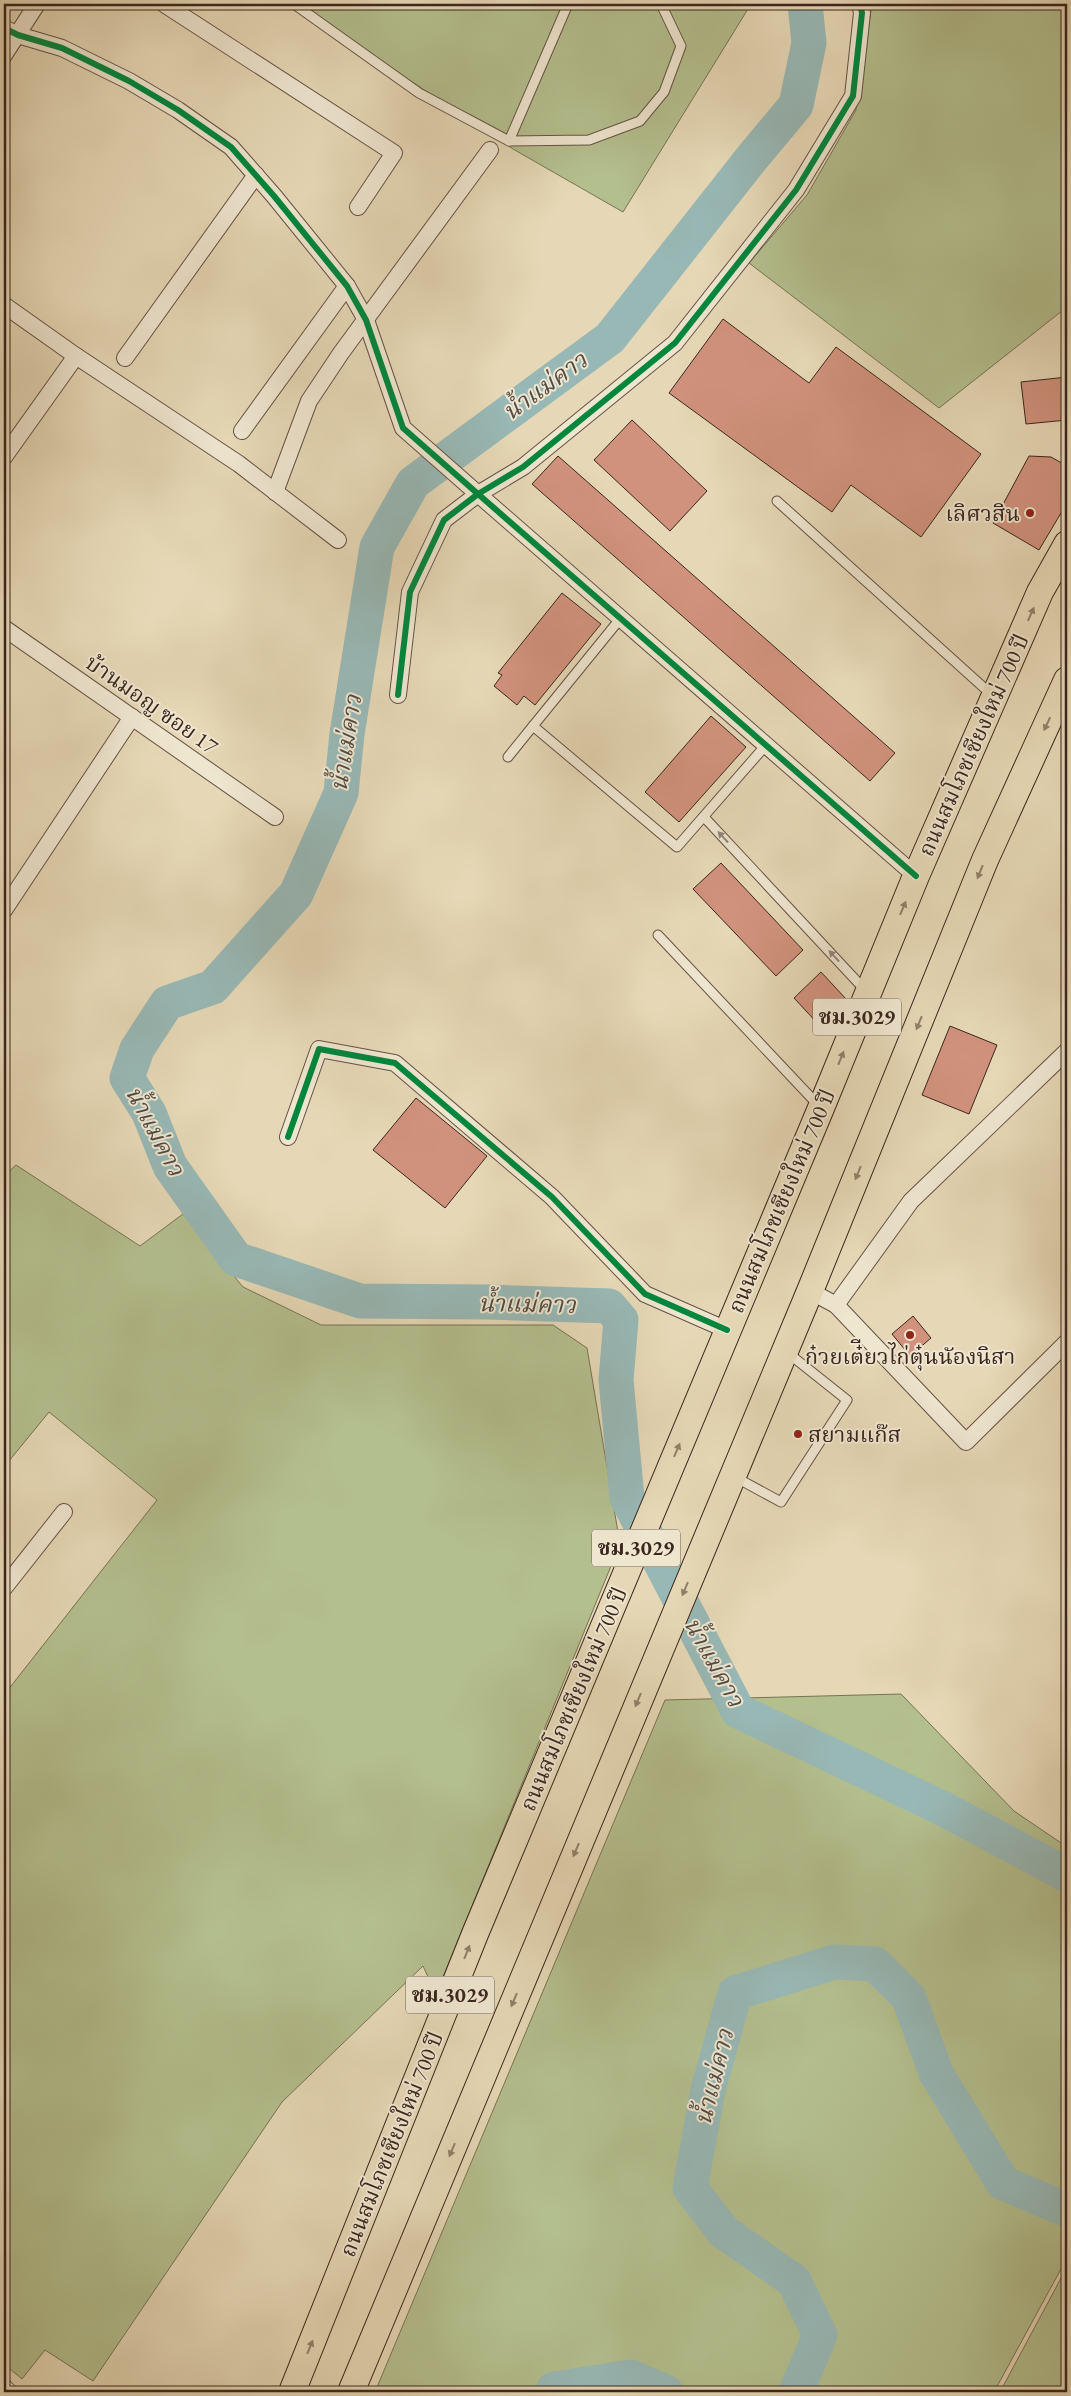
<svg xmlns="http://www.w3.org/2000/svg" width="1071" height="2396" font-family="'EB Garamond','Noto Serif Thai',serif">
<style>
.green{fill:#b4bf8e;stroke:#777256}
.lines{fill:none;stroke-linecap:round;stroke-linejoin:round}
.river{stroke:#98b8b5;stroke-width:35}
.building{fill:#d1927d;stroke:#3a261f}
.service-casing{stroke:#655245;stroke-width:11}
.minor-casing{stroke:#655245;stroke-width:18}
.primary-casing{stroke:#3a261f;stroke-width:28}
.service{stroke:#efe6d0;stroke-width:9}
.minor{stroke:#efe6d0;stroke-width:16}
.primary{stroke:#e6d8b6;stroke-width:26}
.cycleway-casing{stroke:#efe6d0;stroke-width:9}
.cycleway{stroke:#00873e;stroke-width:6}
.oneway{fill:#907f6a}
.oneway2{fill:#948678}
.poi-dot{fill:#8f2418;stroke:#efe6d0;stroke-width:2}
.labels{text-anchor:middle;stroke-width:4;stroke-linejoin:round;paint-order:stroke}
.shield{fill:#efe6d0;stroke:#706054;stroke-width:1}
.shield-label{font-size:21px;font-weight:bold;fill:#3a261f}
.poi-label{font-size:22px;fill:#3a261f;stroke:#efe6d0;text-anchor:end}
.street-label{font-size:22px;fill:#3a261f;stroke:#efe6d0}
.water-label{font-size:24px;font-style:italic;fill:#524a44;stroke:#efe6d0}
</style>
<rect width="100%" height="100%" fill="#e6d8b6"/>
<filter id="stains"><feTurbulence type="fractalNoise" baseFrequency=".004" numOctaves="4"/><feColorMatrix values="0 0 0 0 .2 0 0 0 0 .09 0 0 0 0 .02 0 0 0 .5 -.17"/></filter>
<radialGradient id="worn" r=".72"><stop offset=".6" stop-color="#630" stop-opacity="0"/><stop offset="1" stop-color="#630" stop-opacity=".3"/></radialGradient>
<!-- green -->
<g class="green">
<path d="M295,4H751L623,212L513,149Z"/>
<path d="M869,4H1067V307L939,408L749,263L807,195L856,110L871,10Z"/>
<path d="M16,1165L140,1246L183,1214L243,1287L321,1325H553L587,1348L620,1544L436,1994L423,1966L282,2102L93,2381L45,2350L22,2379L4,2364V1695L157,1500L49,1412L4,1467V1176Z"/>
<path d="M901,1694L1014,1811L1067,1847V2258L994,2392H375L665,1700Z"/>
<path d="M1067,2267V2392H1000Z"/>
</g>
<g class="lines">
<!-- river -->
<g class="river">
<path d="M805,4L809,43L796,105L751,159L610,338L413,483L377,547L347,734L341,793L296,894L213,987L167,1003L137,1049L127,1078L149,1113L170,1166L236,1259L360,1301L488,1302L609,1306L621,1320L616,1380L627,1498L738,1711L944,1809L1067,1875"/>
<path d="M554,2392V2389L631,2377L666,2392"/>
<path d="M796,2392L820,2335L794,2281L724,2232L690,2188L708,2090L735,1993L834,1962L875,1964L909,1998L936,2073L1003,2183L1067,2210"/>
</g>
</g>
<!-- building -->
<g class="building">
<path d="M723,319L809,383L836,347L981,454L921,537L851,485L832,512L669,393Z"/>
<path d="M1067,377V420L1026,424L1021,382Z"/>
<path d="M632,420L707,491L670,531L594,460Z"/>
<path d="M558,456L895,753L870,781L532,484Z"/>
<path d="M1029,456L1051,457L1067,466V503L1039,550L993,523Z"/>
<path d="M562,593L601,624L535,705L524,696L517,705L494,686L502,675L498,673Z"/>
<path d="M711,716L746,747L679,822L645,792Z"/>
<path d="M721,863L803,950L776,976L693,889Z"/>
<path d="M821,972L847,1000L820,1026L794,998Z"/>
<path d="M950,1026L997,1045L969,1114L922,1095Z"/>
<path d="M416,1098L487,1156L445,1208L373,1150Z"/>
<path d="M913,1316L931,1338L910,1356L892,1334Z"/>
</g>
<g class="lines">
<defs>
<g id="service">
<path d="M294,4L419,93L509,141L589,140L640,121L664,92L681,46L661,4"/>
<path d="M509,141L568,4"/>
<path d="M777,501L992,695"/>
<path d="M620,619L533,726L677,847L766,745"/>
<path d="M508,757L533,726"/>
<path d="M704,817L865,990"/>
<path d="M658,935L819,1106"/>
<path d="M735,1477L781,1502L847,1400L788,1353"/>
</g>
<g id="minor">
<path d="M164,4L394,153L358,207"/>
<path d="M4,28L18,35L62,48L129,81L178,110L231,147L274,196L347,286L366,320L403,428L478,494L523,467L675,343L796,190L853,96L862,13L860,4"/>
<path d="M4,55L37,4"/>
<path d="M4,305L76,356L239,464L338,540"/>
<path d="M125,358L256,175"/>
<path d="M242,431L347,286"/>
<path d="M4,457L76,356"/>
<path d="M275,492L309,401L341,353L490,150"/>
<path d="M4,628L275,817"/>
<path d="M398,695L410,592L444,520L478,494L916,876"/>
<path d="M4,910L132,717"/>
<path d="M288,1137L319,1049L395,1063L552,1197L645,1294L727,1330"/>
<path d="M810,1291L836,1305L966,1442L1067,1342"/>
<path d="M836,1305L911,1201L1067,1051"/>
<path d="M4,1588L64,1512"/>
<path d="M4,2387L9,2392"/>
</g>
<g id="primary">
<path d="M292,2392L475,1934L821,1108L916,876L1040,592L1067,544"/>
<path d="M351,2392L810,1291L985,860L1067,680"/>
</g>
</defs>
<!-- service casing -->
<use href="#service" class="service-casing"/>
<!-- minor casing -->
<use href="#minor" class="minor-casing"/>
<!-- primary casing -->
<use href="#primary" class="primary-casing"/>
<!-- service -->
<use href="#service" class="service"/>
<!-- minor -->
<use href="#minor" class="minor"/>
<!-- primary -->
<use href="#primary" class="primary"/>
<defs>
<g id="cycleway">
<path d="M4,28L18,35L62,48L129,81L178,110L231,147L274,196L347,286L366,320L403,428L478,494L523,467L675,343L796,190L853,96L862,13L860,4"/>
<path d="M398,695L410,592L444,520L478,494L916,876"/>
<path d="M288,1137L319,1049L395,1063L552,1197L645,1294L727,1330"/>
</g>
</defs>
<!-- cycleway casing -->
<use href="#cycleway" class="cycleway-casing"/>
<!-- cycleway -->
<use href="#cycleway" class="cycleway"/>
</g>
<!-- one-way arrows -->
<defs><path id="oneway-solid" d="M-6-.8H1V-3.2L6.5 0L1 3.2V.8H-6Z" transform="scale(1.25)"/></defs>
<g class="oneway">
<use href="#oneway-solid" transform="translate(1031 614) rotate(-66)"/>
<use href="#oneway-solid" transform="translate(1047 724) rotate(115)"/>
<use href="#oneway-solid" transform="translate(980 872) rotate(112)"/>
<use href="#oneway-solid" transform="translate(903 908) rotate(-67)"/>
<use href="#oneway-solid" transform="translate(919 1023) rotate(112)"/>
<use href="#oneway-solid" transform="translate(841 1058) rotate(-68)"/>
<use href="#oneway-solid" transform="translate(858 1173) rotate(112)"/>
<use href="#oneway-solid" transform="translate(677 1450) rotate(-67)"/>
<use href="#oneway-solid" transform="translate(685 1589) rotate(113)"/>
<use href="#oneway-solid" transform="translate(638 1700) rotate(113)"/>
<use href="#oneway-solid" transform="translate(576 1850) rotate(113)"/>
<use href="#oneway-solid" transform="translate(467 1952) rotate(-68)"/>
<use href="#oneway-solid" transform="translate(514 2000) rotate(113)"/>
<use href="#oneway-solid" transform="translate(452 2150) rotate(113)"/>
<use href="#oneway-solid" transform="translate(310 2347) rotate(-68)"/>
</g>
<g class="oneway2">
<use href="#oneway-solid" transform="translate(723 837) rotate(-133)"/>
<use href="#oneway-solid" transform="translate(834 956) rotate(-133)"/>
</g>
<!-- markers -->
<g class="poi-dot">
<circle cx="1030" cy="513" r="5"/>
<circle cx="910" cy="1335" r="5"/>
<circle cx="798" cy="1434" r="5"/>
</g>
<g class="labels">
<!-- shield labels -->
<g class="shield">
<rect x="813" y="998.5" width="88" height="37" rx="4"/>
<rect x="592" y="1529.5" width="88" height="37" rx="4"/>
<rect x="406" y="1976.5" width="88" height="37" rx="4"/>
</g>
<g class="shield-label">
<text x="857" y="1024">ชม.3029</text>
<text x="636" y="1555">ชม.3029</text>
<text x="450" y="2002">ชม.3029</text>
</g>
<!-- poi labels -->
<g class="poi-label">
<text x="1020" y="521">เลิศวสิน</text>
<text x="910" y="1364" text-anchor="middle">ก๋วยเต๋ียวไก่ตุ๋นนัองนิสา</text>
<text x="808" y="1442" text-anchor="start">สยามแก๊ส</text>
</g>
<!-- street labels -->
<g class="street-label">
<text transform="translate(152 704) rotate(35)" y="8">บ้านมอญ ซอย 17</text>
<text transform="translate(973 745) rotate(-66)" y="8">ถนนสมโภชเชียงใหม่ 700 ปี</text>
<text transform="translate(781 1201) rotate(-67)" y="8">ถนนสมโภชเชียงใหม่ 700 ปี</text>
<text transform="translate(573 1699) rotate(-67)" y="8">ถนนสมโภชเชียงใหม่ 700 ปี</text>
<text transform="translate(391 2144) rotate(-68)" y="8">ถนนสมโภชเชียงใหม่ 700 ปี</text>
</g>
<!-- water labels -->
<g class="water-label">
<text transform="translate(545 386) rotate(-36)" y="8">น้ำแม่คาว</text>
<text transform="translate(346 743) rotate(-81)" y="8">น้ำแม่คาว</text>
<text transform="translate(155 1131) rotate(62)" y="8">น้ำแม่คาว</text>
<text transform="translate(527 1304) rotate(1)" y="8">น้ำแม่คาว</text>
<text transform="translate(714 1662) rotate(61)" y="8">น้ำแม่คาว</text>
<text transform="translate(714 2077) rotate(-76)" y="8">น้ำแม่คาว</text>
</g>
</g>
<!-- margin -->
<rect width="1071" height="2396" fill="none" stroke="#e6d8b6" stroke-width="20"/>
<rect x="5" y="5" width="1061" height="2386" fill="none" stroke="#3a261f" stroke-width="2.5"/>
<rect x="10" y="10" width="1051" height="2376" fill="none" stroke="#3a261f"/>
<rect width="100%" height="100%" filter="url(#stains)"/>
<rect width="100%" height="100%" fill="url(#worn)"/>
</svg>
